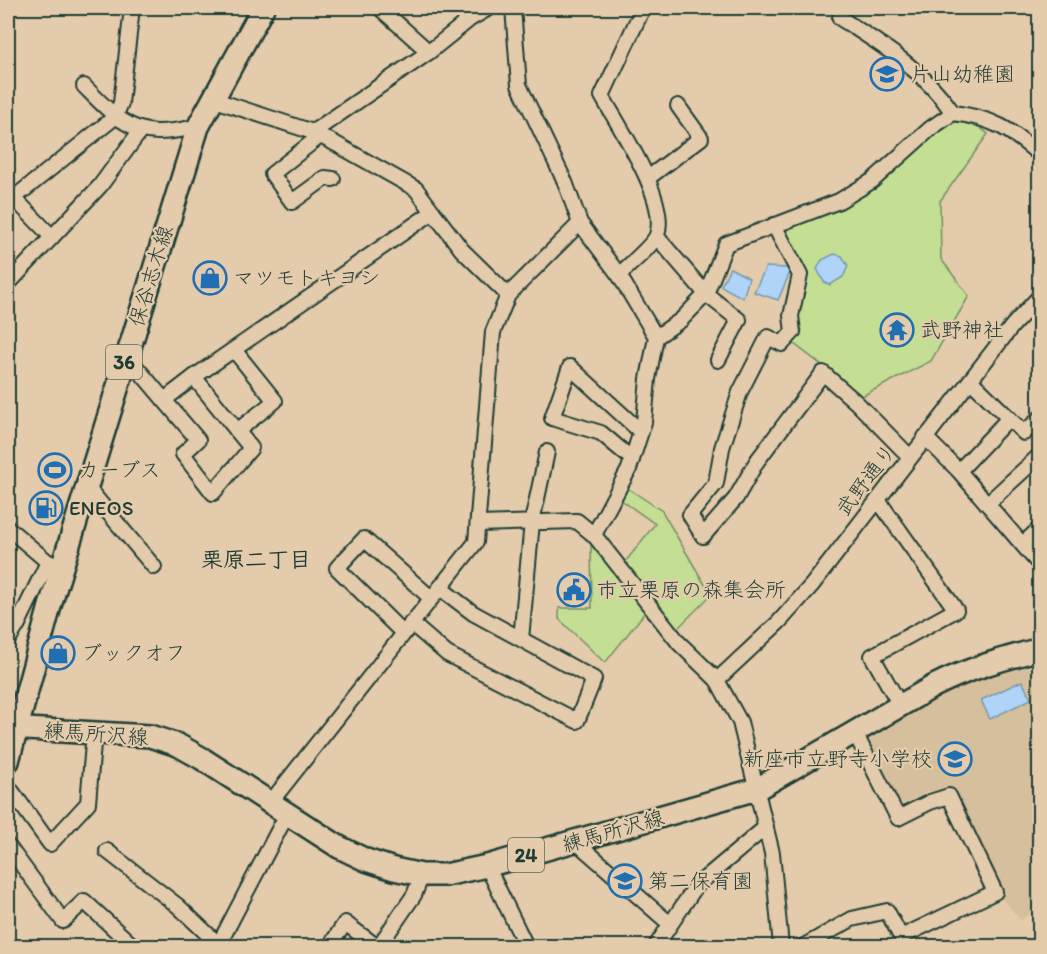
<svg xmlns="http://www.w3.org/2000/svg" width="1047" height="954" font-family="Itim,'Klee One',sans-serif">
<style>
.built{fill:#d6bf9c}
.green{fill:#c4de94;stroke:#728e64;stroke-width:1.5}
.water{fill:#afd4f8;stroke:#7598aa;stroke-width:1.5}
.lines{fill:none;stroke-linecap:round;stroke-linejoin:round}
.street-casing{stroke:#1f3d34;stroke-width:18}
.primary-casing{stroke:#1f3d34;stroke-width:26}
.street{stroke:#e4cbac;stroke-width:14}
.primary{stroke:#e4cbac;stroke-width:21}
.labels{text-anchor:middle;stroke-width:4.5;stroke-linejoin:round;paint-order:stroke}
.shield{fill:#e4cbac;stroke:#5a6858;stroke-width:1.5}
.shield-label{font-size:20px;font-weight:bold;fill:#1f3d34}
.poi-label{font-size:21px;fill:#1f3d34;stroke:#e4cbac;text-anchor:start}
.street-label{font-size:21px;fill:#1f3d34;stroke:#e4cbac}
.neighbourhood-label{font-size:22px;font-weight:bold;fill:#1f3d34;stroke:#e4cbac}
</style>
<rect width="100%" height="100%" fill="#e4cbac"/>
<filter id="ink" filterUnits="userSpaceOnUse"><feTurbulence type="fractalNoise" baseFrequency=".0167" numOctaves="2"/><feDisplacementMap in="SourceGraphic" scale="12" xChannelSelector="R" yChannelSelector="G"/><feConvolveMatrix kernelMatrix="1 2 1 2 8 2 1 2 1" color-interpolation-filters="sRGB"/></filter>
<g filter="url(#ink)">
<!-- built -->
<path class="built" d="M1019,656L1039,680V907L1021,920L999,895L946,788L939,791H928L894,809L856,730Z"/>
<!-- green -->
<g class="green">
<path d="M946,118L979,127L988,134L940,201L941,259L969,296L931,361L862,396L793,343L802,330L794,319L808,274L783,229L841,207Z"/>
<path d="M626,487L662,511L711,595L676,630L623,565L655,524L620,499Z"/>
<path d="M591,541L646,611L605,663L559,619V608H592Z"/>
</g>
<!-- water -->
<g class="water">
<path d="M834,254L842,256L848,266L843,277L830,285L824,282L817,269L822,260Z"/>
<path d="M766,267L787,268L790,272L778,300L754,292Z"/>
<path d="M730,268L749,278L743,298L721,286Z"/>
<path d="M1022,681L1031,699L990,719L981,700Z"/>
</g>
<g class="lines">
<defs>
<g id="street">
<path d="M380,8L429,52"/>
<path d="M513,8L519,85L565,182L580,223L619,275"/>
<path d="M842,8L840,18C882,45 925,71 953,113"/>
<path d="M84,86C105,107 127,133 159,132C172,132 185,129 198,127"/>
<path d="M313,132L429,52L470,19L489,8"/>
<path d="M320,136L272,174L292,202L325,178L333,179"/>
<path d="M648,178L701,138L678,106"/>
<path d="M14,198L115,117L121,103L132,8"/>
<path d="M8,201L14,198L52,237"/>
<path d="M433,212L462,250L508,295"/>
<path d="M774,225L800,275L791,316L793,332L782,344L768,337L740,392L722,448L716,483L690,515L703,536L736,498L757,461L823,373L857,403L910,457"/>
<path d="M657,237L706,294L739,320L718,360"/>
<path d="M8,284L100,186L141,130"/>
<path d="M656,337L681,320L706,294L726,244L839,201L872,181L931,128L953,113C993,118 1010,129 1040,155"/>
<path d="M234,350L275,401L237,431"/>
<path d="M126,355L198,440L183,454L213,493L251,448L194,377L433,212L416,189L336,144L313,132L212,99"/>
<path d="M971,381L1024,433L1040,418"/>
<path d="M164,400L194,377"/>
<path d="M925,437L959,471L1040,565"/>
<path d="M632,459L601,433L552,418L570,367L641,432"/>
<path d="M959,471L1009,418"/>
<path d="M86,486L154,567"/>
<path d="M878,500L956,610L872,656L900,705"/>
<path d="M987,504L1040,455"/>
<path d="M479,524L577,521L594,535L679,643L717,680L740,722L772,853L781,946"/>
<path d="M8,528L48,562L57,565"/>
<path d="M594,535L629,469L644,422L648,379L656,337L619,275C627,267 654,244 657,235C669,200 619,127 602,96L643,8"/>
<path d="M1023,544L1040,528"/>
<path d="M411,623L447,654L577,721L594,679L473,613L440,588"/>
<path d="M403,633L337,568L364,539L431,598"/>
<path d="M521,639L532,522L547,452"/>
<path d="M8,640L17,626L48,562"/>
<path d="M717,680L779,622L812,585L1013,325L1040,296"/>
<path d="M8,786L50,844L88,803L94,732"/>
<path d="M270,803L476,542L493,332L508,295L580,223"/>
<path d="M575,841L670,924"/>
<path d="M8,846L63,921L84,901L133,946"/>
<path d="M107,851L178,906L219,945"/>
<path d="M487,866L526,946"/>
<path d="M218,946L287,814"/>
<path d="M330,946L345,923L376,946"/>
<path d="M379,946L414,895L422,875"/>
<path d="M656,946L696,886L766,827"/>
<path d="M804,946L852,919L887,911L901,937L995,892L949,796L930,802L898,818L854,731"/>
</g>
<g id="primary">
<path d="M8,728L150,736L178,745L201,758L339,847L366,860L394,869L422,875H445L487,866L757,789L934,686C967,669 1003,659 1040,649"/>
<path d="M8,761L50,606L198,127L263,8"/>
</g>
</defs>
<!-- street casing -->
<use href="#street" class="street-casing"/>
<!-- primary casing -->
<use href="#primary" class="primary-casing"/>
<!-- street -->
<use href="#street" class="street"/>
<!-- primary -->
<use href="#primary" class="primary"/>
</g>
</g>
<!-- icons -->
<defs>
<symbol id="school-ring" viewBox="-11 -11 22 22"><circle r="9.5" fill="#e4cbac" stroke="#1f6fb2" stroke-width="1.5"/><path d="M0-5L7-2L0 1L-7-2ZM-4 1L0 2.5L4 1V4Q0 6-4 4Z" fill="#1f6fb2"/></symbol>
<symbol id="shop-ring" viewBox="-11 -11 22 22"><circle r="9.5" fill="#e4cbac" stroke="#1f6fb2" stroke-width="1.5"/><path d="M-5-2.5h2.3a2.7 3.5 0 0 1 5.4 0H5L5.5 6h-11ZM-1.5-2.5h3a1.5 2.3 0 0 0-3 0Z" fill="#1f6fb2"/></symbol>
<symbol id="temple-ring" viewBox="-11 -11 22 22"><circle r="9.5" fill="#e4cbac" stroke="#1f6fb2" stroke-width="1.5"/><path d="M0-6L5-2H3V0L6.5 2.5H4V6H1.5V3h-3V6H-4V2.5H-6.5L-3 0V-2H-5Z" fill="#1f6fb2"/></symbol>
<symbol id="stadium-ring" viewBox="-11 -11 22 22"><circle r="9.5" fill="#e4cbac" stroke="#1f6fb2" stroke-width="1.5"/><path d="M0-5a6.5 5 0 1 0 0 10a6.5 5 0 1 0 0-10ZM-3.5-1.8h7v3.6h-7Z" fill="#1f6fb2"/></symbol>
<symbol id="fuel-ring" viewBox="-11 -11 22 22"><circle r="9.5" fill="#e4cbac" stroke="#1f6fb2" stroke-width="1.5"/><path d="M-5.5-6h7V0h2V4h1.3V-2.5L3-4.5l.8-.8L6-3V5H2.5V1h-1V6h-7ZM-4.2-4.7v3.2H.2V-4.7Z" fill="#1f6fb2"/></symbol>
<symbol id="civic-ring" viewBox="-11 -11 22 22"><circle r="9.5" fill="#e4cbac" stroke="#1f6fb2" stroke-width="1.5"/><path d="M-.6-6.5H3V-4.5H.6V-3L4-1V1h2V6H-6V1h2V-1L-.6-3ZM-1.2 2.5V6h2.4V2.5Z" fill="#1f6fb2"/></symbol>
</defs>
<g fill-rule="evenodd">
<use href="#school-ring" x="868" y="55" width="38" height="38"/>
<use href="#shop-ring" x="191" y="259" width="38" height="38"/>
<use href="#temple-ring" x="878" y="311" width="38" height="38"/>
<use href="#stadium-ring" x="36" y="451" width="38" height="38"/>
<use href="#fuel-ring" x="27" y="489" width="38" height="38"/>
<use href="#civic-ring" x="555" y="571" width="38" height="38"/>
<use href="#shop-ring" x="39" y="634" width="38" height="38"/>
<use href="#school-ring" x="936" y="740" width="38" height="38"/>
<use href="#school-ring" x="606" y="862" width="38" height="38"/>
</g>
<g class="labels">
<!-- shield labels -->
<g class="shield">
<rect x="106" y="345" width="36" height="34" rx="4.5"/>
<rect x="508" y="838" width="36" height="34" rx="4.5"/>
</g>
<g class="shield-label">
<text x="124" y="369">36</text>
<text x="526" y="862">24</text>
</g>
<!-- poi labels -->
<g class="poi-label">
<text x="910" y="81">片山幼稚園</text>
<text x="233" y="285">マツモトキヨシ</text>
<text x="920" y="337">武野神社</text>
<text x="78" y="477">カーブス</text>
<text x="69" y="515">ENEOS</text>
<text x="597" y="597">市立栗原の森集会所</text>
<text x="81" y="660">ブックオフ</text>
<text x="932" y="766" text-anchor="end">新座市立野寺小学校</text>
<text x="648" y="888">第二保育園</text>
</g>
<!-- street labels -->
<g class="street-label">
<text transform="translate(151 276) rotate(-73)" y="7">保谷志木線</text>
<text transform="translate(866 480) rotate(-53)" y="7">武野通り</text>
<text transform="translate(96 734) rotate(4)" y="7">練馬所沢線</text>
<text transform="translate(613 831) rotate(-16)" y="7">練馬所沢線</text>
</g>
<!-- neighbourhood labels -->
<g class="neighbourhood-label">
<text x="256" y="567">栗原二丁目</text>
</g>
</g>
<!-- margin -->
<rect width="1047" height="954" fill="none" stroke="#e4cbac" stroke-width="30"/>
<rect x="15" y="15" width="1017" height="924" fill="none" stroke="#1f3d34" stroke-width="2" filter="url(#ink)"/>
</svg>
